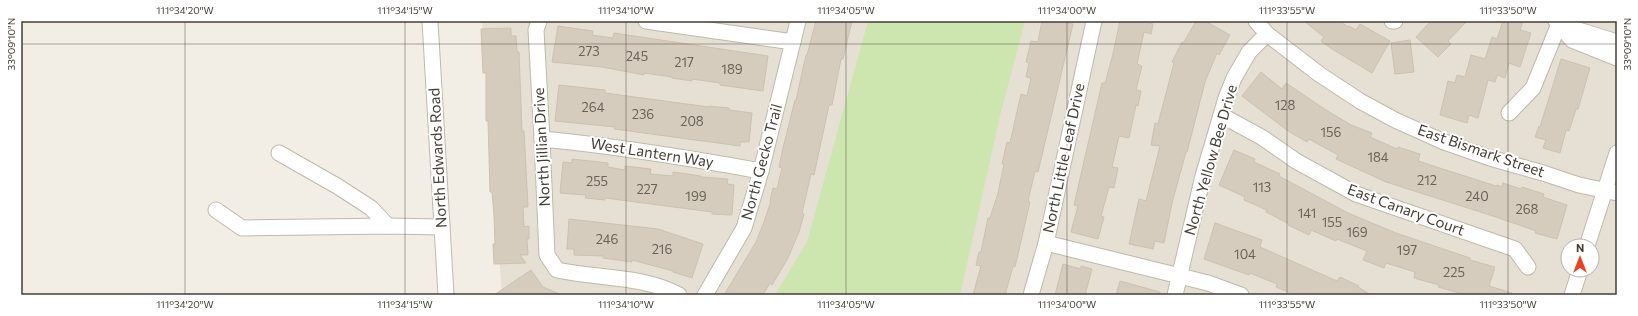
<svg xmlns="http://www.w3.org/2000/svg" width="1638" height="316" font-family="Commissioner,sans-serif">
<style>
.residential{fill:#e5e0d3;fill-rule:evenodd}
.green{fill:#cde5af}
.building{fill:#d6ccbe;stroke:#cdc1af}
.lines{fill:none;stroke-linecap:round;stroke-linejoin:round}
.minor-casing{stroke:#c0b8ab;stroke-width:17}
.minor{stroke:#fff;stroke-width:15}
.ticks{fill:none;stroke:#443e35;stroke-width:1;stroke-opacity:0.45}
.labels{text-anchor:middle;stroke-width:4;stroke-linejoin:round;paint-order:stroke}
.number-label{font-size:13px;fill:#686257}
.street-label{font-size:15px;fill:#443e35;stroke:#fff}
.neatline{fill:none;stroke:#443e35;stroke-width:1.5}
.ticks-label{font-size:10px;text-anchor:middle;fill:#443e35}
</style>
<rect width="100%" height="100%" fill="#f2eee5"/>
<!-- residential -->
<path class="residential" d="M482,21H1617V295H502ZM1568,246H1592V270H1568Z"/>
<!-- green -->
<path class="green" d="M868,21H1025L1000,116L960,295H775L807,242Z"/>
<!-- building -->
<g class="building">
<path d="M816,21H852L843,59H841L832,105H829L814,175L811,174L802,213L804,214L799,232L788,258L772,285L770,283L763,295H724L756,242L764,222L771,201H770L773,188L777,189L782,168L779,167L783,148L795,100H796L806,55H807Z"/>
<path d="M1042,21H1058L1073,24L1038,172L1035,171L1028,201L1030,202L1015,267L1013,266L1005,295H973L981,266L976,265L979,252H981L988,218H990L998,193L1004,164H1002L1007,142L1010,143L1021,94L1027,96L1031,78L1026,77L1029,63L1026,62L1031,41L1038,42Z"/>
<path d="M1120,21H1142L1153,24L1151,34L1144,32L1137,64L1142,66L1136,90L1141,91L1138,106L1136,105L1129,138L1119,136L1112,167L1118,168L1114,188L1109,187L1101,216L1104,217L1098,239L1071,232L1078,206L1074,205L1102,83H1105L1112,58Z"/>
<path d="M1196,21H1205L1230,35L1219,55L1217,53L1205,82L1187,152H1186L1172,203L1164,243L1155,241L1153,249L1129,244L1139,199L1146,201L1160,146L1151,145L1155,123L1158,124L1174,63L1172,62L1182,42H1184Z"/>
<path d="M1304,21H1340L1348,27L1349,26L1356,30L1360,24L1390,41L1372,73L1332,49L1321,41L1324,37Z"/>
<path d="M1431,21H1467L1448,41L1451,44L1438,57L1416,37Z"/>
<path d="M1503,21H1523L1520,30L1531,33L1520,67L1509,63L1505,78L1497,75L1495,82L1488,80L1478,118L1469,115L1467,123L1440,115L1448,81L1455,83L1457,75L1465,77L1471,55L1485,59L1492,37L1497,39Z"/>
<path d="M558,26L593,31L592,35L613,38L614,33L768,56L763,91L720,85V83L692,79V81L672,78V77L644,73V75L602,67L552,62Z"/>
<path d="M511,28V36H516L517,52H519L522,131H524L528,207H523L524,227L529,226V239H527L528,255H520L526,263L494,264L493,244H495L494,216L492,192H490L488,121H486V73H483L481,29Z"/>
<path d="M1410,40L1414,72L1395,74L1391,43Z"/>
<path d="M1561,59L1590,68L1578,109H1576L1569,131L1566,130L1560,153L1543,148L1546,140L1535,137L1539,126L1540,127Z"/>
<path d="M1261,72L1282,89L1286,83L1326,110L1351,125L1372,133L1370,137L1397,149L1398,147L1420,154L1418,161L1496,186L1497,185L1502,187L1503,183L1521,189L1522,187L1544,194L1543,197L1567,205L1557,239L1535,233L1536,231L1496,217L1386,182L1336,159L1338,155L1309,139L1307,142L1288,131L1242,96Z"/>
<path d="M559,85L605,90V93L709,107V106L729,108V110L752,113L749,142H740V146L614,129L615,127L555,121Z"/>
<path d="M1234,150L1255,159L1254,162L1280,174L1279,176L1348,213L1396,233L1470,258V260L1495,267L1489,286L1512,293V295H1466L1438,287L1439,285L1414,278L1415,272L1386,263L1384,268L1363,260L1367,251L1337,239L1336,241L1311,230L1309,235L1288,225L1289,224L1266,212L1267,210L1244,200L1245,197L1219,185Z"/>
<path d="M572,159L608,163V167L625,170V166L651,169L650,174L673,176V172L701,176V177L728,179L727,184L734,185L732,215L712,214V212L605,198V200L585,198L586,195L560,193L563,162L572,163Z"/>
<path d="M569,219L658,229L703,244L692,278L673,272V271L632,260V262L603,258V256L574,255V249H567Z"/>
<path d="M1215,223L1262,240L1260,247L1337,281L1340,277L1359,286L1358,287L1371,295H1296L1276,287L1277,284L1250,273L1249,275L1204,259Z"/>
<path d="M1063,264L1081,269V266L1092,269L1085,295H1055Z"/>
<path d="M531,270L543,287L562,295H494Z"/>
<path d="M1120,281L1160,292V295H1116Z"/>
</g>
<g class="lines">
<defs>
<g id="minor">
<path d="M430,21L446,295"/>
<path d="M539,21L536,30L542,139L547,255L557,270C598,279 642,275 679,295"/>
<path d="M646,21L793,42"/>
<path d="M1256,21L1267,34L1319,74L1360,101L1395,120L1444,142L1490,158L1543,173L1579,185L1617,193"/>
<path d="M1392,21H1395"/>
<path d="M1556,21L1572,40L1617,58"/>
<path d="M1559,24L1617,42"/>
<path d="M1509,113L1533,88L1559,24"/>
<path d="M1221,115L1263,138L1296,161L1356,194L1515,249L1528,267"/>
<path d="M542,139C616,146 689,158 761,171"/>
<path d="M279,153L337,186L371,208L388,226"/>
<path d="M216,210L242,228L388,226L442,227"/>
<path d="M1046,243L1208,283L1241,295"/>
<path d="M1587,246L1617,153"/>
<path d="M705,295L744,228L761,171L798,21"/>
<path d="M1031,295L1046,243L1094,21"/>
<path d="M1175,295L1203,176L1226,98L1234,78L1249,52L1267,34"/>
<path d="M1572,295L1580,270"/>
</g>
</defs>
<!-- minor casing -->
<use href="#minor" class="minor-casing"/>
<!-- minor -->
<use href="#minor" class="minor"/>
</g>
<!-- ticks -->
<path class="ticks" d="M185,21V295M405,21V295M626,21V295M846,21V295M1067,21V295M1287,21V295M1508,21V295M21,44H1617"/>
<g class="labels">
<!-- number labels -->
<g class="number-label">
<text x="589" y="56">273</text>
<text x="637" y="61">245</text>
<text x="684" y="67">217</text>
<text x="732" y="74">189</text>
<text x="1285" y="110">128</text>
<text x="593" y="112">264</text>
<text x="643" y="119">236</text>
<text x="692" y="126">208</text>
<text x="1331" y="137">156</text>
<text x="1378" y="162">184</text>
<text x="1427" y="185">212</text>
<text x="597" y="186">255</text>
<text x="1262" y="192">113</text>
<text x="647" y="194">227</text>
<text x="696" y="201">199</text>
<text x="1477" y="201">240</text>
<text x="1527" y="214">268</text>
<text x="1307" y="218">141</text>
<text x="1332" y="227">155</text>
<text x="1357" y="237">169</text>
<text x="607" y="244">246</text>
<text x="662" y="254">216</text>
<text x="1407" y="255">197</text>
<text x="1245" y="259">104</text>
<text x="1454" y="277">225</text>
</g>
<!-- street labels -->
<g class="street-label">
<text transform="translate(542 147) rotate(-93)" y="5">North Jillian Drive</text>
<text transform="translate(1481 151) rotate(19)" y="5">East Bismark Street</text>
<text transform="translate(652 153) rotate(9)" y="5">West Lantern Way</text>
<text transform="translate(438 158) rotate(-93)" y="5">North Edwards Road</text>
<text transform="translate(1064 158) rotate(-78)" y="5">North Little Leaf Drive</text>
<text transform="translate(1211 160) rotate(-74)" y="5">North Yellow Bee Drive</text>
<text transform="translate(762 162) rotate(-75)" y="5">North Gecko Trail</text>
<text transform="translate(1406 210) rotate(20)" y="5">East Canary Court</text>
</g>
</g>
<!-- border -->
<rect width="1638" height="316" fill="none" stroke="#ffffff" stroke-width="44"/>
<!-- north arrow -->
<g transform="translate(1580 258)"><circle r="19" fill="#ffffff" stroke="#b4b2ae"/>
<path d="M0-3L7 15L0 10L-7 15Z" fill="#f03d1e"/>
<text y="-6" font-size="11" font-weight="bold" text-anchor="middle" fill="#443e35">N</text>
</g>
<rect x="22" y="22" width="1594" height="272" class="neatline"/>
<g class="ticks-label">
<text x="185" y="14">111°34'20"W</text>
<text x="405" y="14">111°34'15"W</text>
<text x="626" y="14">111°34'10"W</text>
<text x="846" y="14">111°34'05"W</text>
<text x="1067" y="14">111°34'00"W</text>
<text x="1287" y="14">111°33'55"W</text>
<text x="1508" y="14">111°33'50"W</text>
<text transform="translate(11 44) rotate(-90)" y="4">33°09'10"N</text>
<text transform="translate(1627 44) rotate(-90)" y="4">33°09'10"N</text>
<text x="185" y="308">111°34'20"W</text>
<text x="405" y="308">111°34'15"W</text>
<text x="626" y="308">111°34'10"W</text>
<text x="846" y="308">111°34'05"W</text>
<text x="1067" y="308">111°34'00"W</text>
<text x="1287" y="308">111°33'55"W</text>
<text x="1508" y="308">111°33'50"W</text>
</g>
</svg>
